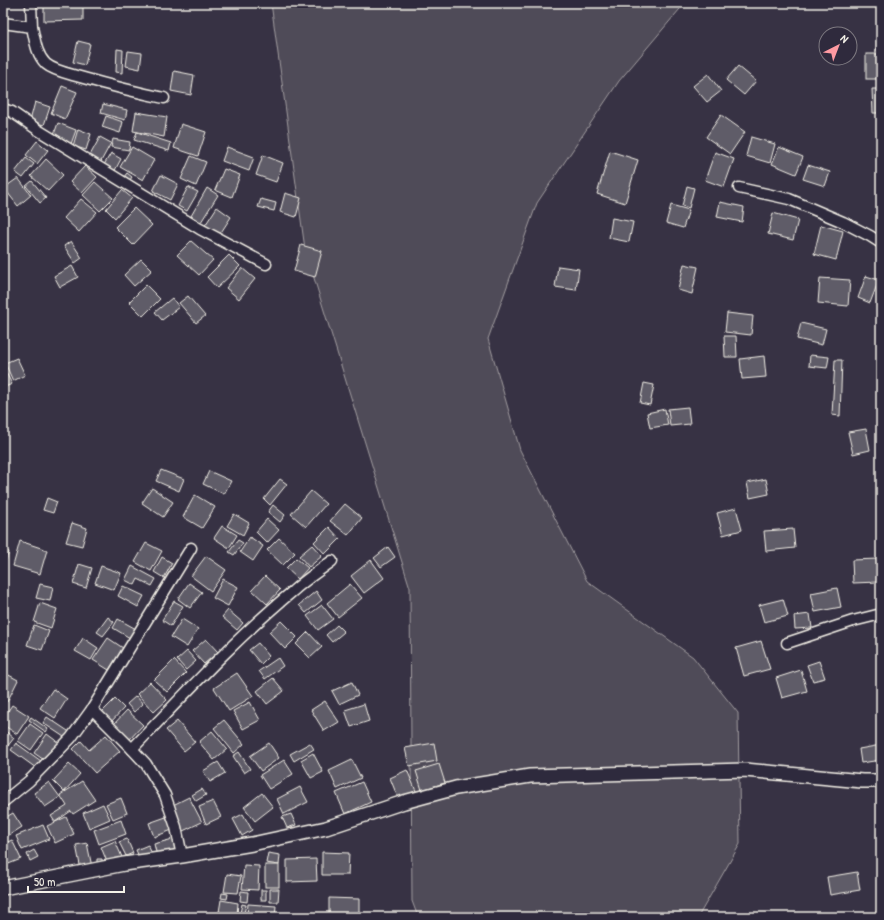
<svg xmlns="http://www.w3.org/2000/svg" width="884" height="920" font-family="'Patrick Hand',sans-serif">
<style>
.green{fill:#504b59;stroke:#a29ea0}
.building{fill:#5f5c67;stroke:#f4f1e8}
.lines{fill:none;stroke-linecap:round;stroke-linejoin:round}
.minor-casing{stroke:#f4f1e8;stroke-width:13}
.tertiary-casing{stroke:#f4f1e8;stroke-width:16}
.minor{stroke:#2f2a3d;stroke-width:10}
.tertiary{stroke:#2f2a3d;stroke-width:13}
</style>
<rect width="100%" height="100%" fill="#373244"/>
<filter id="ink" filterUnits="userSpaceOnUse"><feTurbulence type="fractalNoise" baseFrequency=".025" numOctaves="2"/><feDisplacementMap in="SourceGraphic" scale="8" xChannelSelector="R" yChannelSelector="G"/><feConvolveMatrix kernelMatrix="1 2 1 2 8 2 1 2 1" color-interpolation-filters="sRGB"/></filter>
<g filter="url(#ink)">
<!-- green -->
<path class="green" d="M271,3H685L619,81L537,203L488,339L520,450L587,581L693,657L738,713L740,844L698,917H418L412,901L410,588L305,249Z"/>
<!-- building -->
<g class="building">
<path d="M44,3H83V20L44,21Z"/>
<rect x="877" y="40" width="4" height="10"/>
<path d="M78,41L90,44L85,65L73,62Z"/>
<path d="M117,49L123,50L122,73L116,72Z"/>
<path d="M128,51L142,53L140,69L126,66Z"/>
<rect x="866" y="54" width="15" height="25"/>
<path d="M738,66L756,81L744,95L726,80Z"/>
<path d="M174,71L194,75L191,95L171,91Z"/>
<path d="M708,74L721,91L707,102L693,86Z"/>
<path d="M62,86L77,92L65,119L51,113Z"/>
<path d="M872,89H881V113H873Z"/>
<path d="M35,102L50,107L44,125L30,121Z"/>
<path d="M103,104L127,110L125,120L101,113Z"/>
<path d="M136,112L167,117L164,137L133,131Z"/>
<path d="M721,115L745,132L730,154L706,137Z"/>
<path d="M106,116L123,122L120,133L102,127Z"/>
<path d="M58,123L76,130L71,144L53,137Z"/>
<path d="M181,124L206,132L198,156L174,148Z"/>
<path d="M78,129L91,134L86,150L73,146Z"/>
<path d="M137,132L171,143L169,151L134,140Z"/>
<path d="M100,137L111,143L99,165L88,159Z"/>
<path d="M751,137L775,144L770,163L746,156Z"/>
<path d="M113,139L130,142L129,150L111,147Z"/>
<path d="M37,141L48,150L37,164L26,155Z"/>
<path d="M132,147L154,160L143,180L120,167Z"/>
<path d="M227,147L254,157L249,171L222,161Z"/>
<path d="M779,147L803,157L796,174L772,164Z"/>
<path d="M610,151L638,160L625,203L597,194Z"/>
<path d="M715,152L734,159L724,187L705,180Z"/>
<path d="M111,153L121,159L113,174L102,168Z"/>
<path d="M263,155L283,163L276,182L256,175Z"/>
<path d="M191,156L206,162L196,186L181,179Z"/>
<path d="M26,158L34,164L23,178L15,172Z"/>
<path d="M46,159L63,175L48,191L31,176Z"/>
<path d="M3,164L8,171L3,175Z"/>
<path d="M808,165L830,172L825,186L803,179Z"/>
<path d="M85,166L97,177L82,193L70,182Z"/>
<path d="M224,169L240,175L232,197L215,190Z"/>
<path d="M127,173L132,177L128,183L123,178Z"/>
<path d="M161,175L178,184L170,200L153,191Z"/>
<path d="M18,178L31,195L18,206L4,188Z"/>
<path d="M32,181L46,198L40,203L26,186Z"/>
<path d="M95,182L113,198L100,211L83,195Z"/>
<path d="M687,186L694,188L689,208L682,206Z"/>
<path d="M188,187L198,192L187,211L178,206Z"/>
<path d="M207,188L218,195L201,222L191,216Z"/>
<path d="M122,190L132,198L115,218L106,209Z"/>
<path d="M285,193L301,198L296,217L280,212Z"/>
<path d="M81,199L97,212L79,232L64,218Z"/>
<path d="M261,199L276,203L274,211L258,207Z"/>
<path d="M720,202L744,207L742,222L717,217Z"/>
<path d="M671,205L689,210L683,228L666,223Z"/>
<path d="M217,207L231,217L218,237L204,227Z"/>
<path d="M134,208L152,225L133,245L115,227Z"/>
<path d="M773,213L798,220L793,240L768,234Z"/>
<path d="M612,218L633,222L629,242L609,238Z"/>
<path d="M821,225L843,231L836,260L814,254Z"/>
<path d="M71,241L82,258L75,263L64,246Z"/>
<path d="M191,241L213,260L199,275L177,255Z"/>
<path d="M301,245L322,251L315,277L294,271Z"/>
<path d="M229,255L240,266L217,288L207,277Z"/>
<path d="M141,259L152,270L134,286L124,275Z"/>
<path d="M684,264L698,267L692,294L678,290Z"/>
<path d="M72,266L78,277L60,287L54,276Z"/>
<path d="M558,266L579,269L576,290L555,287Z"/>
<path d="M242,268L255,279L239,299L226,288Z"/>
<path d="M866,276L879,280L870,303L858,298Z"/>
<path d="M820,278L850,280L848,306L818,303Z"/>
<path d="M146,285L160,299L143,316L129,302Z"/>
<path d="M188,296L205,316L196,323L179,303Z"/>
<path d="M172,298L179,307L162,320L155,312Z"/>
<path d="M727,313L753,316L751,335L725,332Z"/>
<path d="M801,323L826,329L822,345L797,339Z"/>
<path d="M724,336H736L737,357H725Z"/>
<path d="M810,355L829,357L827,368L809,366Z"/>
<path d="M764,356L766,377L742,379L740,359Z"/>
<path d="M17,358L25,375L13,381L5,363Z"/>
<path d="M835,360H842L840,416L832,415Z"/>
<path d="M3,367L12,384L3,388Z"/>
<path d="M644,383L654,385L650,405L640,403Z"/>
<path d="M688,407L690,424L670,426L668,409Z"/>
<path d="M665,409L668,425L650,428L647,413Z"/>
<path d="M866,429L870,450L853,454L848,432Z"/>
<path d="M161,470L184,479L179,491L156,481Z"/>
<path d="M209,471L231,481L224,494L203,484Z"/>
<path d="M280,479L287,484L270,505L264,499Z"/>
<path d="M766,479L769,494L750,498L747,483Z"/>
<path d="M152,488L173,502L163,517L142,503Z"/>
<path d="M311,491L326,504L306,527L291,514Z"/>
<path d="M195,495L215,507L202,528L183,517Z"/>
<path d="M47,498L57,502L53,513L43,510Z"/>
<path d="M345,504L362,518L348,535L330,521Z"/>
<path d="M273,505L285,515L280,522L268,512Z"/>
<path d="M736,508L742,530L723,535L717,513Z"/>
<path d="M234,514L249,523L243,535L227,526Z"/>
<path d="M267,519L279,530L267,543L256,532Z"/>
<path d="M72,523L87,528L82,546L66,542Z"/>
<path d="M222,526L237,535L229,548L214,538Z"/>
<path d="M329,527L340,539L325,554L314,542Z"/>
<path d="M793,529L795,548L766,551L764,531Z"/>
<path d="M250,537L263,546L253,561L240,552Z"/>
<path d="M279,538L295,553L283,565L267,550Z"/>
<path d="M238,540L243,543L234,555L229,552Z"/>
<path d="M20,541L47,550L40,574L13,566Z"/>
<path d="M146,543L162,551L151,571L135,562Z"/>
<path d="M312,545L322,556L309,567L299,556Z"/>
<path d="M388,547L395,557L381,567L374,558Z"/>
<path d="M3,549L9,552L3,568Z"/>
<path d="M206,556L226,570L211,591L191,576Z"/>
<path d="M162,557L172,563L164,578L154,572Z"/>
<path d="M296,558L308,568L298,579L286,568Z"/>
<path d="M878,559V582L853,583L852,560Z"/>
<path d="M371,560L384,578L364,593L351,576Z"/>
<path d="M79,564L92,568L86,588L73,584Z"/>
<path d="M101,566L121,573L114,590L95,583Z"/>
<path d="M132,566L156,579L152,586L138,579L135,585L125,580Z"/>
<path d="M265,576L280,590L267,604L252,590Z"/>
<path d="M223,579L238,587L228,606L213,598Z"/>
<path d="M189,583L202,592L190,608L178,599Z"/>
<path d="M40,584L53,587L50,601L36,598Z"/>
<path d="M350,584L362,598L338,617L327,603Z"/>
<path d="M123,586L144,596L138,607L118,596Z"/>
<path d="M837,588L841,607L815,612L811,593Z"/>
<path d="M316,591L322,600L306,613L299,605Z"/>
<path d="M783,599L788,616L764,622L759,605Z"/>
<path d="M174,601L183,606L171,626L162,620Z"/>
<path d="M40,603L57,609L51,628L34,622Z"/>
<path d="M322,605L333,619L318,630L307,616Z"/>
<path d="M228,610L243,623L237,630L222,617Z"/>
<path d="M810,614L812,628L795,629L794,616Z"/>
<path d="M108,617L114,622L103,636L97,632Z"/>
<path d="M118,619L136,629L130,638L113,628Z"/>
<path d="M182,619L198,629L187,647L171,637Z"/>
<path d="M281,621L297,637L285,649L269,632Z"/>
<path d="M34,625L49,631L42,650L27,645Z"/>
<path d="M337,625L344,632L332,642L326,635Z"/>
<path d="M308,632L322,647L310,658L296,644Z"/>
<path d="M83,638L98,648L91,660L75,651Z"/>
<path d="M108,638L123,648L109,670L93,660Z"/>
<path d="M206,639L218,652L204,664L192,651Z"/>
<path d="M761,641L770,669L744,676L736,648Z"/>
<path d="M258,643L269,656L261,664L249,650Z"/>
<path d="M187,651L196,661L186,670L177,660Z"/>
<path d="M278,658L283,666L265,679L259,671Z"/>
<path d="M174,660L186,673L167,692L154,680Z"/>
<path d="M819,661L825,678L813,681L807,665Z"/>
<path d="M801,670L807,691L782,698L776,678Z"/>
<path d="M3,672L18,680L7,702L3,699Z"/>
<path d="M237,673L253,696L229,711L214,688Z"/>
<path d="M273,678L284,691L267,704L257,691Z"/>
<path d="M150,682L167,700L154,712L137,694Z"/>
<path d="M352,682L358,695L339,704L332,691Z"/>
<path d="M53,689L67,699L55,718L40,708Z"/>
<path d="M136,696L143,704L134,712L127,704Z"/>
<path d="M115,699L124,708L110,723L100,714Z"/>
<path d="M325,701L339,722L324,731L311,710Z"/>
<path d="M250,702L260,720L243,729L233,711Z"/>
<path d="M364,704L369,721L351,727L345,710Z"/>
<path d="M12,705L29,716L17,734L3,725V718Z"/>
<path d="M127,710L143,725L129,740L113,725Z"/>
<path d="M31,717L48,729L46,732L29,720Z"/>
<path d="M47,717L71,733L67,739L43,723Z"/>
<path d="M224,720L244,744L234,753L214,728Z"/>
<path d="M177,721L195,742L184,751L166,730Z"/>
<path d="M30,724L43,733L31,750L18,741Z"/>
<path d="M3,729L14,738L3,752Z"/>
<path d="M212,731L227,749L214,760L199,742Z"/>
<path d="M47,734L59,743L47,762L34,753Z"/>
<path d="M106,735L120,751L95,773L73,749L81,741L89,750Z"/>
<path d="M16,743L41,761L36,768L11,750Z"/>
<path d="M269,743L279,758L261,771L250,756Z"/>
<path d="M310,743L314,749L294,761L290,754Z"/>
<path d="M434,743L437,761L409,766L405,748Z"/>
<path d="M881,745V760L861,763L859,749Z"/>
<path d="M239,752L250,769L244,773L233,756Z"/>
<path d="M313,753L323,772L311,778L301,760Z"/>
<path d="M284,760L293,774L269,789L260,775Z"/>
<path d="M352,760L361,778L337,789L329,771Z"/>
<path d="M218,762L225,773L210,782L203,771Z"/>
<path d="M69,764L80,774L64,792L53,781Z"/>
<path d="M439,764L445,783L422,790L416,771Z"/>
<path d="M407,770L416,791L398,798L390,778Z"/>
<path d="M82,781L95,800L73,814L71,811L55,822L51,816L67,806L60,795Z"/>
<path d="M49,782L60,797L45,807L34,793Z"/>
<path d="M362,782L371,802L345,814L336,793Z"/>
<path d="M300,787L308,802L284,814L277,799Z"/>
<path d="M202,789L206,795L196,801L192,795Z"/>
<path d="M262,793L273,807L255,821L244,807Z"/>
<path d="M189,797L202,822L183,831L171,806Z"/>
<path d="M121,798L127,813L113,819L106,804Z"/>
<path d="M213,801L221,817L206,824L199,807Z"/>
<path d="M103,804L110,819L89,828L83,813Z"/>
<path d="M13,813L22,827L3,839V819Z"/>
<path d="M243,814L252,830L242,836L233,819Z"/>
<path d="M291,814L296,825L287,828L282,817Z"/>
<path d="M66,817L74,834L55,843L47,826Z"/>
<path d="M166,817L172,830L154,837L149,823Z"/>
<path d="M121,820L126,834L99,844L94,830Z"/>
<path d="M43,825L49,839L22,850L16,836Z"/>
<path d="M127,839L133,853L126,856L119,842Z"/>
<path d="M173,839L176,852L157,856L154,844Z"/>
<path d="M12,840L21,859L6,865L3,858V844Z"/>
<path d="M115,841L122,857L107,862L101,847Z"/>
<path d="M87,843L92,867L81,870L76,845Z"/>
<path d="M148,845L152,854L140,859L136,850Z"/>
<path d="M34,850L38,857L30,861L27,854Z"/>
<path d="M322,852L349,853L348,875H322Z"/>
<path d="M268,853L280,855L279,865L266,863Z"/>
<path d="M97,859H102L103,867H97Z"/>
<path d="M316,859L317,881L287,882V860Z"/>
<path d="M244,865L259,866L258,890L242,889Z"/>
<rect x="265" y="865" width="14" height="22"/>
<path d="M857,872L860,890L830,895L827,877Z"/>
<path d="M227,874L241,876L238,893L224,892Z"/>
<path d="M270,889H279L278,902H270Z"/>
<rect x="261" y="890" width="5" height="10"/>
<path d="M241,891L248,892L247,902L240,901Z"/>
<path d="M222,893L228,894L227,899L221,898Z"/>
<path d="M329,898L359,899V917H329Z"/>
<path d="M221,900L238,903L237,915L219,912Z"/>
<path d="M242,904L246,905L244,913H240Z"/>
<path d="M248,904L276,906L275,916L247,914Z"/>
</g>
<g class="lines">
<defs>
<g id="minor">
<path d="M31,3L32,27"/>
<path d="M3,23L32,27C35,40 36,54 46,64C54,71 70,74 80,77C108,85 135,92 164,98"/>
<path d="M3,109L12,112L38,130L200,229L266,264"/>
<path d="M739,188L789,199L843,222L870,236L881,243"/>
<path d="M787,643L853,621L881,614"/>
<path d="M92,709L132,749L146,764L165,795L176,827L182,856"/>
<path d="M132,749C184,695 235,639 293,591C305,580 319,571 332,561"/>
<path d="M3,802L29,781L71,738L92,709L191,548"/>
</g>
<path id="tertiary" d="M3,888L124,864L182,856L252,844L326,828L404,802L456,788L530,776L745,770L862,781H881"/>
</defs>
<!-- minor casing -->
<use href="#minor" class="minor-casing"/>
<!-- tertiary casing -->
<use href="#tertiary" class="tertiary-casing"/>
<!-- minor -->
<use href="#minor" class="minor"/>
<!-- tertiary -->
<use href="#tertiary" class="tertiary"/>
</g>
</g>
<!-- margin -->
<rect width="884" height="920" fill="none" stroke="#2f2a3d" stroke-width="16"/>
<rect x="8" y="8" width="868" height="904" fill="none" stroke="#f4f1e8" stroke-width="1.5" filter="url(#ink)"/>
<!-- north arrow -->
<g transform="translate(838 46) rotate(42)"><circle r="19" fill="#2f2a3d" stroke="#7e7a81"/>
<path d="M0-3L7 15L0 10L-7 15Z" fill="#ff9aa2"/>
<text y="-6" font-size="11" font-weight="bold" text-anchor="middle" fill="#f4f1e8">N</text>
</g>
<!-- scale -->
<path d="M28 886v6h96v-6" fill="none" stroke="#f4f1e8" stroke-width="2"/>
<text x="34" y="886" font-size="12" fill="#f4f1e8" stroke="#2f2a3d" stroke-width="3" paint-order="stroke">50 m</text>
</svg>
